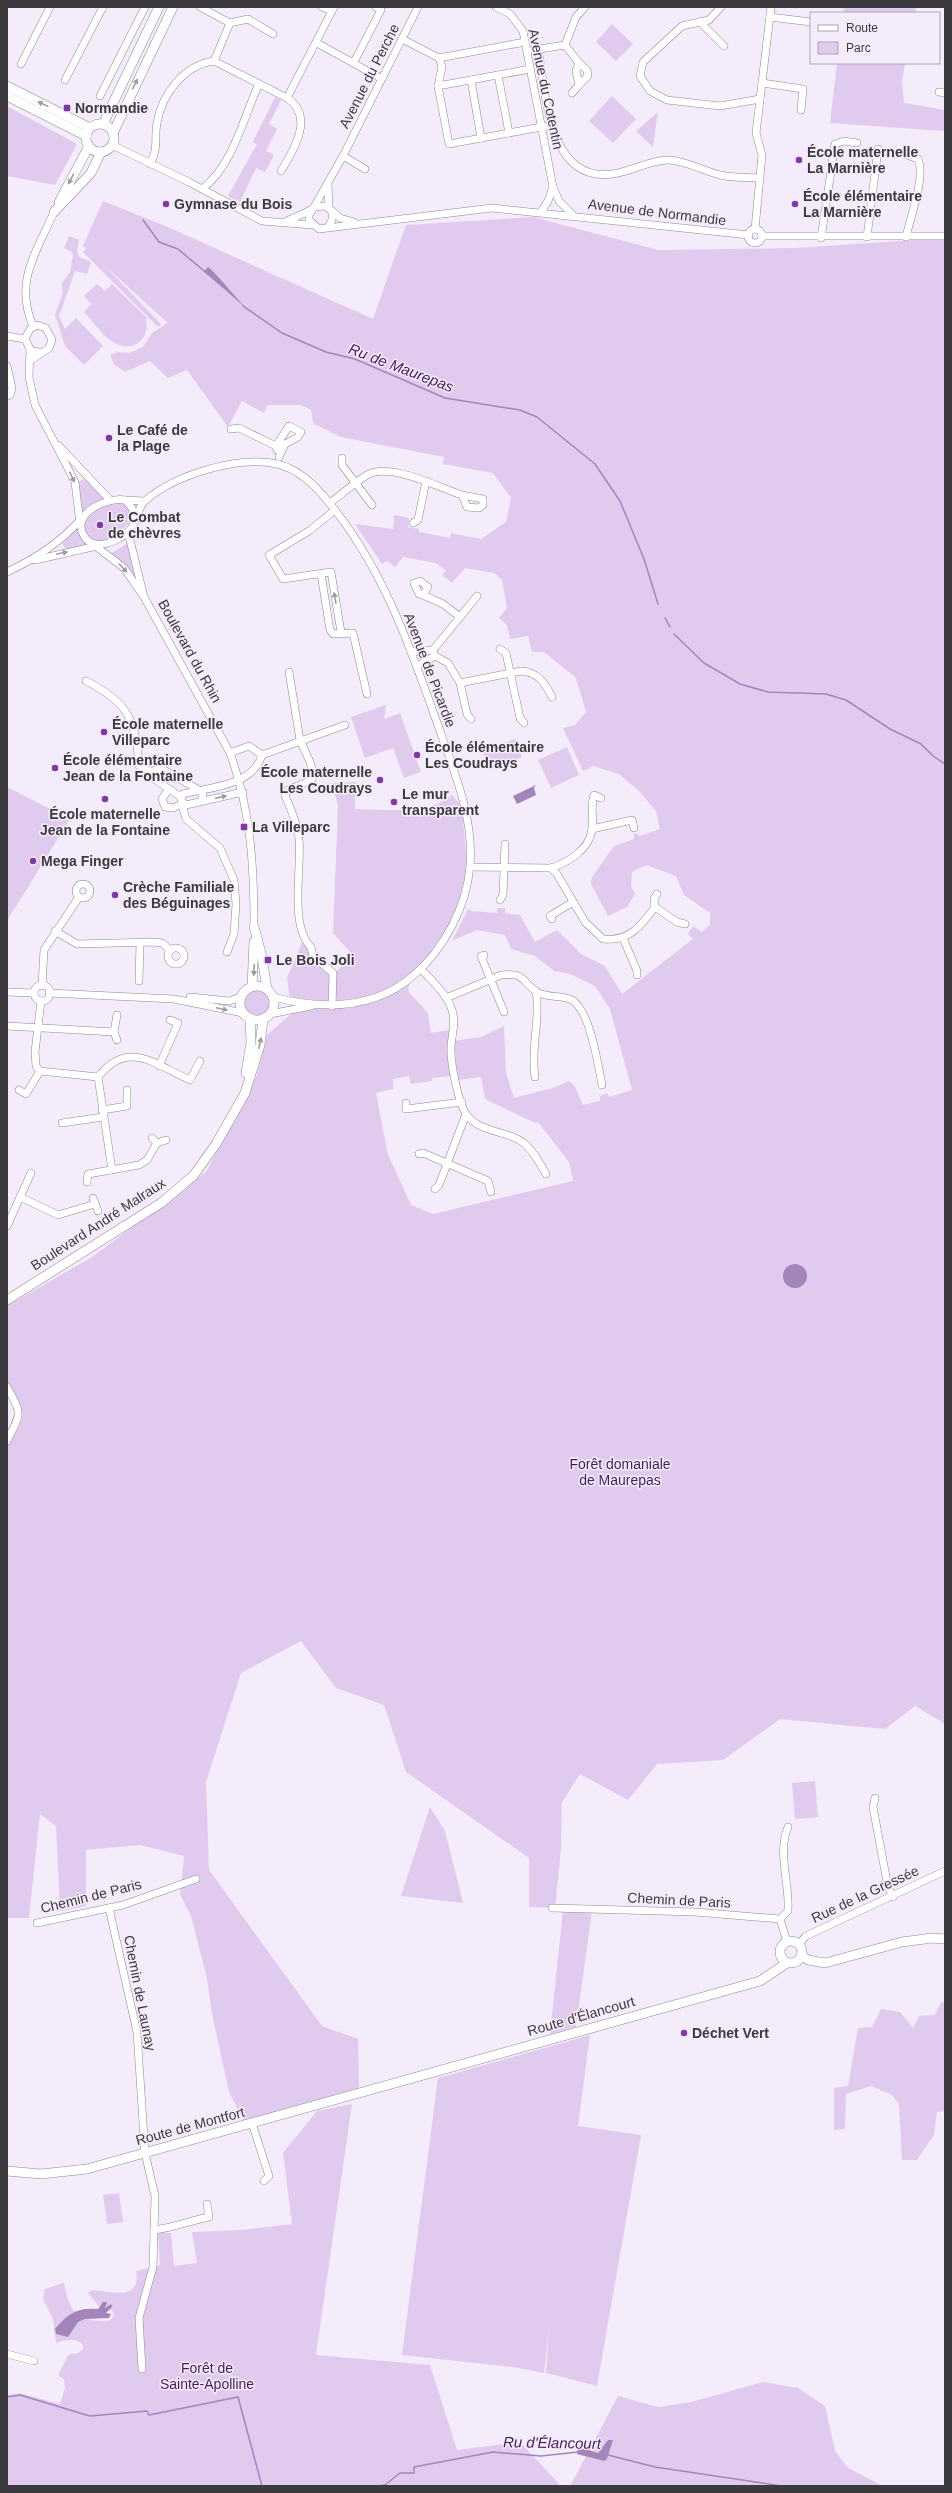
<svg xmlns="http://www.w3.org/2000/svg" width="952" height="2493" font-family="Helvetica,sans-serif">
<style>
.green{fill:#e0cbef}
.water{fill:#a485ba}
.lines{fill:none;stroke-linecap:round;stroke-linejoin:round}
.stream{stroke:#a485ba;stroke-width:1.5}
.street-casing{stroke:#8f8794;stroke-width:8}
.secondary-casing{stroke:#8f8794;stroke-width:10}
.street{stroke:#fff;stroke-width:7}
.secondary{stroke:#fff;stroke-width:9}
.oneway{fill:#9e9c9f}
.poi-dot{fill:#8037aa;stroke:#f4ecfa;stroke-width:1.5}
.labels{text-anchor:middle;stroke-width:3;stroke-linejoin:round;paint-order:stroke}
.street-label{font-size:14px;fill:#3d3a3f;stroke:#f4ecfa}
.poi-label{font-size:14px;font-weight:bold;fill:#3d3a3f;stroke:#f4ecfa;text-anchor:start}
.park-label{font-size:14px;fill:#461c5d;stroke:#f4ecfa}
.water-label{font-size:15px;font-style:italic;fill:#451b5d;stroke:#f4ecfa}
</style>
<rect width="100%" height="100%" fill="#f4ecfa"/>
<!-- green -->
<g class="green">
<path d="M844,7H916L915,13H843Z"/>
<path d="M612,24L633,44L616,61L596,42Z"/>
<path d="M837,63H905L902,82L904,103L945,110L944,131L830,123Z"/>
<path d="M612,96L636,119L613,143L589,121Z"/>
<path d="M275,97L281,100L269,124L277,129L266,151L274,155L265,172L256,168L240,202L228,196L257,144L253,142Z"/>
<path d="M7,106L77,144L55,185L7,176Z"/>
<path d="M658,112L653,147L636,131Z"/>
<path d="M103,201L170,228L373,319L406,225L533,217L658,250L795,248L945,238V1724L915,1706L885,1729L780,1719L723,1760L657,1764L628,1800L580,1774L562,1802L561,1849L555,1908L529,1907V1858L406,1772L384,1705L336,1688L301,1641L241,1673L206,1782L209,1870L322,2026L358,2039L359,2089L246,2125L229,2092L212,2014L207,1978L191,1916L180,1894L184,1856L140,1845L86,1850V1906L60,1911L56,1826L40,1814L29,1918H7V1432L20,1409L7,1382V1306L92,1257L206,1172L257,1075L267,1035L292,1013L287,978L303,940L336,972L353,955L333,933L338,806L332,783L356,782L355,809C386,809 428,816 452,795L462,807L467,866L456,916L410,980L408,991L428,1013L431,1033L449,1030L448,1043L450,1076L432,1078V1081L411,1084L409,1076L393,1079V1089L376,1093L388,1155L411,1205L433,1214L573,1181L569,1162L538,1122L535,1123L485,1099L481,1077L458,1080L454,1041L481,1037L504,1026L506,1073L514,1098L556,1087L569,1081L574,1085L583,1105L600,1101V1096L607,1093L609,1097L632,1090L610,1009L595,986L570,974L554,971L535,956L511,949L505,935L477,930L452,941L468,909L471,911L497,913V908H505V913L520,915L535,942L557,930L581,954L605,966L622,994L693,939L688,934L693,926L702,932L710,925V913L684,895L676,876L646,865L632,872L631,886L635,894L627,907L608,916L591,884L592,877L614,846L634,839V834H638L639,836L660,829L656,811L639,791L619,774L593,766L583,771L563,728L575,725L586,712L576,678L544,652H532L528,636L510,639L507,625L499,618L507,608L502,580L494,573L465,568L452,583L442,575L446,571L436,563L403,557L395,567L387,561L382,564L355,524L393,529L394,515L409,518L408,527L419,529V532L450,538L451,533L481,539L506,522L511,498L493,473L443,464L444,457L341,437L313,423L311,410L301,405H267L264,413L242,401L228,427L187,370L168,378L150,361L125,372L114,364L110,355L118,352L129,353L143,347L152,333L168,323L105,266L161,324L158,327L83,252L86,249L83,246Z"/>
<path d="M69,236L79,240L77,250L79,257L91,262L87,274L75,271L59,316L65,329L76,318L103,346L84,365L65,346L55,315L63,293L62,283L70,272L73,256L72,252L64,248Z"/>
<path d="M97,284L105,291L112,284L146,317C147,327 147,337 138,343C116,357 97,326 84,312L91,304L84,296Z"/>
<path d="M85,479L105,499L82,513L78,482Z"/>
<path d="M120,503C152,515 112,539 97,543L87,537L83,526C89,510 104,505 120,503Z"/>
<path d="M78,527L88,545L66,549L62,544Z"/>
<path d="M128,543L138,585L110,554Z"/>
<path d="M386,705L384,719L400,713L421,772L404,778L393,748L365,758L351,717Z"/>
<path d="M515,739L522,757L490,770L483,752Z"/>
<path d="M567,747L579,775L551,788L538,760Z"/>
<path d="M7,787L70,819L7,921Z"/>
<circle cx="257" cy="1003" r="13"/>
<path d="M815,1781L818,1817L795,1819L792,1783Z"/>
<path d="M430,1807L445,1831L463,1903L401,1896Z"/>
<path d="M563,1910L592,1911L576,2027L550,2034Z"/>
<path d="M941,2002H945V2111L937,2112L934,2135L917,2160H902L899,2104L892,2095L871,2086L846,2094L845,2129L834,2130V2088L848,2086L858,2028L872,2027L881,2009L900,2012L913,2028L919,2016L935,2015Z"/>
<path d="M590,2035L578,2126L641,2135L597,2386L546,2373L549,2326L544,2373L513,2367L402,2355L438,2078Z"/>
<path d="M352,2104L316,2355L430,2365L457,2450L520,2442L561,2486H7V2395L20,2393L60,2404L65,2388L64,2379L59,2376V2373L69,2354L78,2353L83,2349V2345C75,2337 66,2340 56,2343L53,2319L43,2299L45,2289L64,2283C70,2315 78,2321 109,2321L114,2316L112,2310L98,2305L88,2293L92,2290C110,2291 142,2302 136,2271L160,2265L158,2233H171L174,2266L197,2263L192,2232L242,2230L292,2224L283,2153L317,2111Z"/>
<path d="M119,2193L123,2222L107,2224L103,2195Z"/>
<path d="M763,2382L798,2388L825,2406L835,2451L848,2468L883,2486H570L586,2456L604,2461L607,2459L613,2440H608L598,2453L590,2449L618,2396L658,2407L691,2402Z"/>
</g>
<!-- water -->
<g class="water">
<path d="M208,267C223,280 234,297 249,311L204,271Z"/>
<path d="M536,785L534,788L536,795L517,804L513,796Z"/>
<circle cx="795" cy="1276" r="12"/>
<path d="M103,2302H107L105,2308L111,2304L112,2307L106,2313L111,2314L109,2318L85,2319L78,2322L68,2337L56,2334L55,2329C68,2313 78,2307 98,2309Z"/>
<path d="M608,2440H613L607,2459L604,2461L577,2454V2446L598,2453Z"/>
</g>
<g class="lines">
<!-- stream -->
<g class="stream">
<path d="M143,220L159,242L178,249L223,287"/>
<path d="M243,306L282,333L326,352L355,359L445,398L520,410L537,417L595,464L620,501L644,559L658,604"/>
<path d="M665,618L670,627"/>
<path d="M674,634L704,663L740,684L768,692L826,694L846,700L890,729L921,744L933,756L945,764"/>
<path d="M7,2397L20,2395L90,2416L147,2411L149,2415L238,2397L262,2486"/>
<path d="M608,2455L655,2467L782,2486"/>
<path d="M377,2486L385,2485L400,2473H414V2467L493,2452L541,2456L578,2452"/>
</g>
<defs>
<g id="street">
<path d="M200,7L230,23L214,61"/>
<path d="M322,7L332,11"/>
<path d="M496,7L510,14L523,31L553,187L559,201L573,215"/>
<path d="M721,7L709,20L682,26L643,62L640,76L650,91L667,100L720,106L760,99"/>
<path d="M770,17L811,22"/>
<path d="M700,22L724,46"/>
<path d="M230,23L248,19L273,34"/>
<path d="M402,39L439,58"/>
<path d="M317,43L382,79"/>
<path d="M565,45L579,63L576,71L579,85L572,93"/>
<path d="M538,49C546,93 548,183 612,174C631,172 649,160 668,160C685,160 703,171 720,175C732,178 747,177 759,178"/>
<path d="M533,50L565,45L576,17L585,7"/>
<path d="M439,58L442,67L438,86L449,144L552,125"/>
<path d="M439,58L525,42"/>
<path d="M354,62L381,10L376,7"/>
<path d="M579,63L587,70L588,76L579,85"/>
<path d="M21,64L50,7"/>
<path d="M498,75L509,133"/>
<path d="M65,80L103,7"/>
<path d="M471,80L481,138"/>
<path d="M762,83L803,89L801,110"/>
<path d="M438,86L530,69"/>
<path d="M939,92L945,93"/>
<path d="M100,96L145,7"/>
<path d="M287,98L334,7"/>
<path d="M112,145L189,182L262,221L312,225"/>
<path d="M343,156L365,169"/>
<path d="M150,164C159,148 154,139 157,123C162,94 184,65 214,61L287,98C315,116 294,150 281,171"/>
<path d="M328,185L329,208"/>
<path d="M202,189C233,166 243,118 259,84"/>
<path d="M314,207L343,156L418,7"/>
<path d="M332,211L340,218L354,222"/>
<path d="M541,212L548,201L553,187"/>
<path d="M287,221L311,210"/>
<path d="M328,227L332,220V211L325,206L314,207L309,215V220L319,229L492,208L749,235"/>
<path d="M755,229L762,155L756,133L771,7"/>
<circle cx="755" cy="236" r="7"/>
<path d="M762,236H945"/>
<path d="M867,237L878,149"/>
<path d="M906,237C910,218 926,177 918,159L907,155"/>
<path d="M821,238L835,144L844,141L857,143"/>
<path d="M33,326C14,282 36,253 54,212"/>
<path d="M7,336L25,339"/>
<path d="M30,349L29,377L35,405L75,482L80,524"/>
<path d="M30,361L49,348L52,340L46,328L37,325L30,329L25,339L31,351L40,352"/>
<path d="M7,366L12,388L10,395L7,396"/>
<path d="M231,429L239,428L276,446L277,450"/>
<path d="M59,446L110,500"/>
<path d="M276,446L289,426L301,432L298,437L285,444L279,457"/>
<path d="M342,458V465L372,505"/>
<path d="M462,495L483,499V505L479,508L467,507Z"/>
<path d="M125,500L143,501"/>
<path d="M330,503C342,494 354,483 367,475C391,462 437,487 462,495"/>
<path d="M335,510L309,531L269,555L283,579L331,572L341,632"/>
<path d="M135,518L132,508L125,500C107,497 70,513 84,536C93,552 118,542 129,531C137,523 137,507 146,500C175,475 239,455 277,464C299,469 317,487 330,504C384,569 412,652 440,731C455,774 474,819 470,866C467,906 444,949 414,975C374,1010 323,1010 273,997"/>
<path d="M413,523L418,520L426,481"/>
<path d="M128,532L143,593"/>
<path d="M94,545L124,568L144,597L230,753C251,810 254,867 254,927"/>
<path d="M35,560L97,546"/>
<path d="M7,572C35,559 60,543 81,519"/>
<path d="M321,574L330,630L333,634L353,633L367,694"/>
<path d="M423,595L419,594L414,583L420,581L428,587L423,595L443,604L460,617L433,650"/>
<path d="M460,617L477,596"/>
<path d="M500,649L506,653L520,718L524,723"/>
<path d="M433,650L435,656L448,663L460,683L521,671C538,672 545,683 552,697"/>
<path d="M411,652L433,650"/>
<path d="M417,666L435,656"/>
<path d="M289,672L300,740L310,762L313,773L312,780L288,790L285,795C290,808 298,824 299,839C302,867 289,926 311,947L313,956L333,973L332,1006"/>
<path d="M86,681C128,702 136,720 139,766L153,772"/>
<path d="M460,683L467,714L471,719"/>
<path d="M230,753L249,746L262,755"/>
<path d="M262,755L345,725"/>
<path d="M169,789L162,799L165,807L173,808L182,804L186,819L220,848L234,880L236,904L234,934L227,952"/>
<path d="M243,792L186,805L181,800L183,794C211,787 253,786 262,755"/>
<path d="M181,797L154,779L155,770L162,769L199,790L203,795L201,801"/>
<path d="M592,829L632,820L634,828"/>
<path d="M470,867L551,868C569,862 590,849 592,829C594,816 590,807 594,795L601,798"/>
<path d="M551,868L557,874L585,922L603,939C629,942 641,926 655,907L654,899L657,894"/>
<circle cx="83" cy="891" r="7"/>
<path d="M500,900L503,895L505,844"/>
<path d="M655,907L677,922L685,924"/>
<path d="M552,919L550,916L573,902"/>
<path d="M55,931L77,944L153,942L162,943L170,950"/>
<path d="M623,938L637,971V975"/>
<circle cx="176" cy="956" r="8"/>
<path d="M484,955L481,956L504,1012"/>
<path d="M421,969C432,981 447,994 452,1010C456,1022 452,1034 451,1046C450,1061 458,1102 466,1114C480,1134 509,1130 525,1144C534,1152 540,1163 546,1174"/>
<path d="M139,981L140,943"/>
<circle cx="42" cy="993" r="8"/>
<path d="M42,986L44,950L79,897"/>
<path d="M7,992L34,993"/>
<path d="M49,993L174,999L243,1013"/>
<path d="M190,997L229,1001L241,997"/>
<path d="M446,998L501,975C526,972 521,982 537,992C549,999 561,994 572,1000C590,1011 598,1064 602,1085"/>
<path d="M41,1001L35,1052L36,1066L40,1071L98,1077L112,1170"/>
<path d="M270,1014L311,1006"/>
<path d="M7,1026L114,1032L117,1015"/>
<path d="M114,1032L117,1040"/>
<path d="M159,1066L178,1023L170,1020"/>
<path d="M98,1077C128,1039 154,1064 190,1080L200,1061"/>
<path d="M535,1077C530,1048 541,1020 536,991"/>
<path d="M19,1090L26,1094L40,1071"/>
<path d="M406,1103V1109L462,1102"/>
<path d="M102,1110L127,1106V1090"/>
<path d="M62,1123L103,1117"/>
<path d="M152,1138L157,1143L166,1140"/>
<path d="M419,1154L423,1153L488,1181L491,1192"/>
<path d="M87,1182L88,1174L139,1165L147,1160L157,1143"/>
<path d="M435,1189L439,1185L466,1114"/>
<path d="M20,1197L58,1215L95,1204"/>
<path d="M93,1198L98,1211"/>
<path d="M7,1226L31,1173"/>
<path d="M7,1387C23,1416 21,1412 7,1441"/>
<path d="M875,1798L873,1807L888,1887L893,1897"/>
<path d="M109,1908L137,2032L145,2153L155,2196L153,2267L139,2318L142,2369"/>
<path d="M552,1908L695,1912L780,1919L787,1942"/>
<path d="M780,1919L788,1911C790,1884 777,1853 788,1827"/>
<path d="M37,1923L123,1905L196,1879"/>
<path d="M799,1944L806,1936L945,1871"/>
<path d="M252,2123L269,2176L264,2181"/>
<path d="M154,2230C173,2228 189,2221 209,2217L207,2204"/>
<path d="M7,2354L34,2361"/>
</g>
<g id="secondary">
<path d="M7,86L90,128"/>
<path d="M7,96L86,136"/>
<circle cx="100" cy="138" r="14"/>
<path d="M103,124L159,7"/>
<path d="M113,133L173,7"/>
<path d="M59,202L89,146"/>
<path d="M54,212L91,173L101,152"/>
<path d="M254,927L262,957L267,989"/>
<circle cx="257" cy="1003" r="17"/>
<path d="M252,986L254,942"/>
<path d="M246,1073L251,1042L250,1019"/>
<path d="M7,1300L161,1203L194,1175L216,1144L245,1093L260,1045L263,1019"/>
<circle cx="791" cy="1952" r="11"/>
<path d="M802,1956L808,1960L825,1963L902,1942L932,1938L945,1939"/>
<path d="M7,2171L41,2174L87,2169L760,1981L787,1963"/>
</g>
</defs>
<!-- street casing -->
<use href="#street" class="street-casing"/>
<!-- secondary casing -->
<use href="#secondary" class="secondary-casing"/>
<!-- street -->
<use href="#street" class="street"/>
<!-- secondary -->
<use href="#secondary" class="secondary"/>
</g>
<!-- one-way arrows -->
<defs><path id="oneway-solid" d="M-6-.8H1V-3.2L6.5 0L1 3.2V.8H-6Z"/></defs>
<g class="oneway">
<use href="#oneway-solid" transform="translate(135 84) rotate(-64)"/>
<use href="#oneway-solid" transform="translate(43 104) rotate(-154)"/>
<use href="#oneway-solid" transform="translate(71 179) rotate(118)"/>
<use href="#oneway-solid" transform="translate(72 477) rotate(65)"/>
<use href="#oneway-solid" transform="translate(62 553) rotate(-12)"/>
<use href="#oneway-solid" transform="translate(123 568) rotate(47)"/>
<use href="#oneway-solid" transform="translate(335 598) rotate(-100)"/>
<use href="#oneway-solid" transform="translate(221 797) rotate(-13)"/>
<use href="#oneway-solid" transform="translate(254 970) rotate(93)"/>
<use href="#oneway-solid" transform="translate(222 1009) rotate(12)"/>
<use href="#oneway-solid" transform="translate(260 1043) rotate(-78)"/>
</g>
<!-- markers -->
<g class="poi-dot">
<rect x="63" y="104" width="8" height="8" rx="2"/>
<circle cx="799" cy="160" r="4"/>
<circle cx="166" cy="204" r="4"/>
<circle cx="795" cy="204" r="4"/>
<circle cx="109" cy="438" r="4"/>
<circle cx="100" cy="525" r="4"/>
<circle cx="104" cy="732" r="4"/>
<circle cx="417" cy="755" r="4"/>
<circle cx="55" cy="768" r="4"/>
<circle cx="380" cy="780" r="4"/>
<circle cx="105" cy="799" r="4"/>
<circle cx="394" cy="802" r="4"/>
<rect x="240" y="823" width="8" height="8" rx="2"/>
<circle cx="33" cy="861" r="4"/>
<circle cx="115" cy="895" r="4"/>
<rect x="264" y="956" width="8" height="8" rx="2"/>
<circle cx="684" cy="2033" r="4"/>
</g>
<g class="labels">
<!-- street labels -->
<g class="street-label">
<text transform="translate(369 76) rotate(-63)" y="5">Avenue du Perche</text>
<text transform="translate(546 89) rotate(78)" y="5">Avenue du Cotentin</text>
<text transform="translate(657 212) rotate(7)" y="5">Avenue de Normandie</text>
<text transform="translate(190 651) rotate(61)" y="5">Boulevard du Rhin</text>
<text transform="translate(430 670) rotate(69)" y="5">Avenue de Picardie</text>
<text transform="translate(98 1224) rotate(-33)" y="5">Boulevard André Malraux</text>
<text transform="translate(865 1894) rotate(-25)" y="5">Rue de la Gressée</text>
<text transform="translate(91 1896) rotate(-14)" y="5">Chemin de Paris</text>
<text transform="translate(679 1900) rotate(3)" y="5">Chemin de Paris</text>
<text transform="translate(140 1993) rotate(79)" y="5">Chemin de Launay</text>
<text transform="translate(581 2016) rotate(-16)" y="5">Route d'Élancourt</text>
<text transform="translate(190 2126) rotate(-15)" y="5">Route de Montfort</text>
</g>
<!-- poi labels -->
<g class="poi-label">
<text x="75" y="113">Normandie</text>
<text x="807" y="157">École maternelle<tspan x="807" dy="16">La Marnière</tspan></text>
<text x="803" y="201">École élémentaire<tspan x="803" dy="16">La Marnière</tspan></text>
<text x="174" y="209">Gymnase du Bois</text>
<text x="117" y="435">Le Café de<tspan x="117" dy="16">la Plage</tspan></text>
<text x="108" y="522">Le Combat<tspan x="108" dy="16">de chèvres</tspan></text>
<text x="112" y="729">École maternelle<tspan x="112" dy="16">Villeparc</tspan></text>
<text x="425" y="752">École élémentaire<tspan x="425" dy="16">Les Coudrays</tspan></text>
<text x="63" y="765">École élémentaire<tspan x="63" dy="16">Jean de la Fontaine</tspan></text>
<text x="372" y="777" text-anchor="end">École maternelle<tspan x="372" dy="16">Les Coudrays</tspan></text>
<text x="402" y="799">Le mur<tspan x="402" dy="16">transparent</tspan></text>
<text x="105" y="819" text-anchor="middle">École maternelle<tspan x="105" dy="16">Jean de la Fontaine</tspan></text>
<text x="252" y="832">La Villeparc</text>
<text x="41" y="866">Mega Finger</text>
<text x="123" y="892">Crèche Familiale<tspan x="123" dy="16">des Béguinages</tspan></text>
<text x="276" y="965">Le Bois Joli</text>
<text x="692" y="2038">Déchet Vert</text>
</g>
<!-- park labels -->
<g class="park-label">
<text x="620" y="1469">Forêt domaniale<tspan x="620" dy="16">de Maurepas</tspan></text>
<text x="207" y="2373">Forêt de<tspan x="207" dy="16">Sainte-Apolline</tspan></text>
</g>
<!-- water labels -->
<g class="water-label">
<text transform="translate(401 368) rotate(21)" y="5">Ru de Maurepas</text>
<text transform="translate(552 2443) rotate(1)" y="5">Ru d'Élancourt</text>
</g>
</g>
<!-- border -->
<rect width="952" height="2493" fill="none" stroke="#3d3a3f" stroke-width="16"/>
<!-- legend -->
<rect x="810" y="12" width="130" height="52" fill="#f4ecfa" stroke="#aba5af"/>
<rect x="818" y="25" width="20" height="6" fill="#ffffff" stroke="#aba5af"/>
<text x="846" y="32" font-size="12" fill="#3d3a3f">Route</text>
<rect x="818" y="42" width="20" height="12" fill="#e0cbef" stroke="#aba5af"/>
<text x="846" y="52" font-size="12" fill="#3d3a3f">Parc</text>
</svg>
